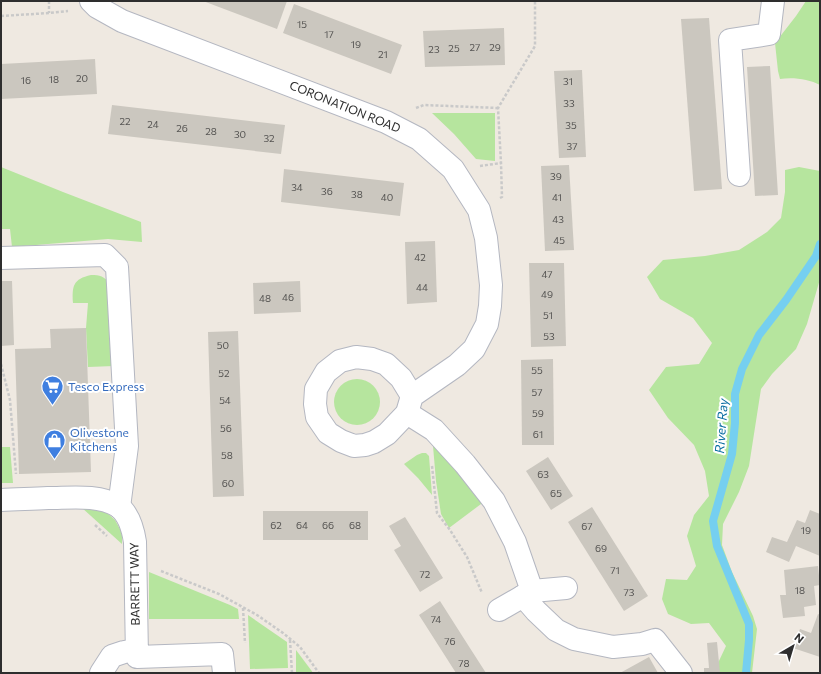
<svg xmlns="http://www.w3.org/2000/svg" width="821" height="674" font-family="Commissioner,sans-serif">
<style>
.green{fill:#b6e59e}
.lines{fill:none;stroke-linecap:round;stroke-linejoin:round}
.stream{stroke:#75cff0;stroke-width:8}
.building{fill:#cbc7bf}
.minor-casing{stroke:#b4b7c1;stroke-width:24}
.path{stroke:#c9c9c9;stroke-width:2.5;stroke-dasharray:3 2;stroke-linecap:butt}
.minor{stroke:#fff;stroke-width:22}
.labels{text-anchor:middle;stroke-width:4;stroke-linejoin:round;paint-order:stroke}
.number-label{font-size:10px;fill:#555452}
.street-label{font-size:12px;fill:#2e2e2e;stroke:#fff}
.shop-label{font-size:12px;fill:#366cbe;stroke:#fff;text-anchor:start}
.water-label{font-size:13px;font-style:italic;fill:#0d6fa3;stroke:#fff}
</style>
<rect width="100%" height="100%" fill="#efe9e1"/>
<!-- green -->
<g class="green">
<path d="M806,1H820V85C809,79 793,77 780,79L778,71L775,43L796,16Z"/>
<path d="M432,113H495V161L476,159L454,134Z"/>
<path d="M1,167L63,192L141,222L142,242L108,239L12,247L10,229H1Z"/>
<path d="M799,167L820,171V279L807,324L796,349L772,374L761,389L749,466L739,492L723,524L722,545L732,572L753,616L757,629L752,673H715L718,663L726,646L709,623L691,624L668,614L662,599L666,579L687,580L696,566L687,536L694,515L709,496L705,471L694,445L668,418L649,390L666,367L699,364L712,343L693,318L660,299L647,277L663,260L705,256L739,250L767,232L781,218L785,192V170Z"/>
<path d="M91,275C100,275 104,276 110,284L114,366L88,367L86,328L88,303H73C72,286 73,279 91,275Z"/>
<circle cx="357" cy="402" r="23"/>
<path d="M433,446L438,448L485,501L449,528L441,514L436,481Z"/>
<path d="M1,447H10L13,483H1Z"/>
<path d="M422,453H426L429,456L432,495L418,478L404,464L417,455Z"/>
<path d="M81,507L105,511L115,520L121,531L122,536V544Z"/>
<path d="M149,572L230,605L238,609L239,619H149Z"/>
<path d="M248,615L287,642L288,668L250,669Z"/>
<path d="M296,650L311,670L313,673H296Z"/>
</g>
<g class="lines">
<!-- stream -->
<path class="stream" d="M746,673L749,640V624L717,546L713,521L732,454L735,423V394L742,369L759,335L786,300L816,256L820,244"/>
</g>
<!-- building -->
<g class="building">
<path d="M203,1H287L277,29Z"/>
<path d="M294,4L402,45L391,74L283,33Z"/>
<path d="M709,18L722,189L694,191L681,19Z"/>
<path d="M504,28L505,65L425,67L423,31Z"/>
<path d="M95,59L97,94L1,99V64Z"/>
<path d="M770,66L778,195L755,196L747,67Z"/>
<path d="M582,70L586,157L559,158L554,71Z"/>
<path d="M112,105L285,125L281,154L108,134Z"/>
<path d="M569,165L574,250L545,251L541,166Z"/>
<path d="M284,169L404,183L400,216L281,202Z"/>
<path d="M435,241L437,302L407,304L405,242Z"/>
<path d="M529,263H564L566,346L531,347Z"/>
<path d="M1,281H12L14,345L1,346Z"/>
<path d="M300,281L301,312L254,314L253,283Z"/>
<path d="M86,328L91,472L19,474L15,349L51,348L50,329Z"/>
<path d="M238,331L244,496L213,497L208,332Z"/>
<path d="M553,359L554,445H522L521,360Z"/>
<path d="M548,457L573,496L551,510L526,471Z"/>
<path d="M592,507L648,596L624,611L568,522Z"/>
<path d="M810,510L820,514V556L796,546L789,562L766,552L772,537L787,542L797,520L805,523Z"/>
<rect x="263" y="511" width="105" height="29"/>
<path d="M405,517L443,578L420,592L394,550L401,546L389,526Z"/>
<path d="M818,566L820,585L814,586L816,605L804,607L805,616L783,618L780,595H786L784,570Z"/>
<path d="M440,601L468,645L486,673H456L419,615Z"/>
<path d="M818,614L820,615V657L793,648L800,629L811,633Z"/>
<path d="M717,642L720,673H704V668H709L707,643Z"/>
<path d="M649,657L658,673H620Z"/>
</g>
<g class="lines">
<defs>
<g id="minor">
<path d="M91,1L97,7L122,21L386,122L419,139L453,169L479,210L486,238L491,285L490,306L487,324L474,349L457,365L412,396L407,413L387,434L374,442L365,445L354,446L341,441L328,433L317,417L315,404L316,389L326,372L340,361L356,357L372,359L386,364L401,378L412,396"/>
<path d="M739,175L730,40L769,34L773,1"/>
<path d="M1,258L105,255L117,267L127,446L119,507"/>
<path d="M407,413L434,430L465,464L494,501L515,542L532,591"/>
<path d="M1,500C17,499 32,499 48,498C70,498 98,494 118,506C129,514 133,529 135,542L137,657L222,654L224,673"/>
<path d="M523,596L536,611L556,630L574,639L613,647L642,644L655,640L681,673"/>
<path d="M499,610L532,591L566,588"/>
<path d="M101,673L112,656L124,652L136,650"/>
</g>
</defs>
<!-- minor casing -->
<use href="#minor" class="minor-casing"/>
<!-- path -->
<g class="path">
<path d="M49,1V13"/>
<path d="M1,16L49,13L68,11"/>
<path d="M416,108L424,105L498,108"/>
<path d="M480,166L501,163"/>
<path d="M500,198L502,197L501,163L498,108L535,46V1"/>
<path d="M1,364L10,400L16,474"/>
<path d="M432,466L437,513L450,530L467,557L482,593"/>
<path d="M95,525L107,536"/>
<path d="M161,571L219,594L257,615L283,633L300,647L319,673"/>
<path d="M243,608L245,643"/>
<path d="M290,640L292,673"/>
</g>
<!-- minor -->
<use href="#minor" class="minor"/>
</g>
<!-- icons -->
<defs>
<symbol id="supermarket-pin" viewBox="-11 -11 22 30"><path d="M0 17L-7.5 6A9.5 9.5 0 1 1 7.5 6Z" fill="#3f7fe0" stroke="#fff"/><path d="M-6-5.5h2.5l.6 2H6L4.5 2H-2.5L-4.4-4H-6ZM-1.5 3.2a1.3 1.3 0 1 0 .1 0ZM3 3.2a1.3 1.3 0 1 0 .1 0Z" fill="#fff"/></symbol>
<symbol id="shop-pin" viewBox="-11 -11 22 30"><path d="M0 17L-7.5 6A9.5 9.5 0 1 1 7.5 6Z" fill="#3f7fe0" stroke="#fff"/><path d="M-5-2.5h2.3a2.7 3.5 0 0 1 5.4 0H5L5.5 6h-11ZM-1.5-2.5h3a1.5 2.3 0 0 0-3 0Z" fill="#fff"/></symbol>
</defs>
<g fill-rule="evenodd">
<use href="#supermarket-pin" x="40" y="374" width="25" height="34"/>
<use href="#shop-pin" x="42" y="428" width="25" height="34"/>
</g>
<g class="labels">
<!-- number labels -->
<g class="number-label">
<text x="302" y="28">15</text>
<text x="329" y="38">17</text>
<text x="356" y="48">19</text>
<text x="475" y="51">27</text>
<text x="495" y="51">29</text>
<text x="454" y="52">25</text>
<text x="434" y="53">23</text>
<text x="383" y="58">21</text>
<text x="82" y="82">20</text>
<text x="54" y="83">18</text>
<text x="26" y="84">16</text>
<text x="568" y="85">31</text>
<text x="569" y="107">33</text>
<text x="125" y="125">22</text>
<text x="153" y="128">24</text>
<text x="571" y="129">35</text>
<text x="182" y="132">26</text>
<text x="211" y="135">28</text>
<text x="240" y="138">30</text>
<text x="269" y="142">32</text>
<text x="572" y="150">37</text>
<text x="556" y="180">39</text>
<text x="297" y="191">34</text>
<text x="327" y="195">36</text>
<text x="357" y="198">38</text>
<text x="387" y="201">40</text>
<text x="557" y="201">41</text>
<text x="558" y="223">43</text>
<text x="559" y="244">45</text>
<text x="420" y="261">42</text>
<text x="547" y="278">47</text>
<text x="422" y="291">44</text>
<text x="547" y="298">49</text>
<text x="288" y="301">46</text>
<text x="265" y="302">48</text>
<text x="548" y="319">51</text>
<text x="549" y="340">53</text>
<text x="223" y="349">50</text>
<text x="537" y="374">55</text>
<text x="224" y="377">52</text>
<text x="537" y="396">57</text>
<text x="225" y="404">54</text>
<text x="538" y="417">59</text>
<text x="226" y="432">56</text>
<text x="538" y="438">61</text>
<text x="227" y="459">58</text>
<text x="543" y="478">63</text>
<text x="228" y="487">60</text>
<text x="556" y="497">65</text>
<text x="276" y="529">62</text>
<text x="302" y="529">64</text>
<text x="328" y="529">66</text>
<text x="355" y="529">68</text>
<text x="587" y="530">67</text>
<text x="806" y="534">19</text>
<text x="601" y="552">69</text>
<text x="615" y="574">71</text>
<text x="425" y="578">72</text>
<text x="800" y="594">18</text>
<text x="629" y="596">73</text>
<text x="436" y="623">74</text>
<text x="450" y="645">76</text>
<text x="464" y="667">78</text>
</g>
<!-- street labels -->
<g class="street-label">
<text transform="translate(345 107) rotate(22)" y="4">CORONATION ROAD</text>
<text transform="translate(135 584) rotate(-91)" y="4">BARRETT WAY</text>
</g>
<!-- shop labels -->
<g class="shop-label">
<text x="68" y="391">Tesco Express</text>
<text x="70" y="437">Olivestone<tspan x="70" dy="14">Kitchens</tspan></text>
</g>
<!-- water labels -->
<g class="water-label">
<text transform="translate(721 426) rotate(-86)" y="5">River Ray</text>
</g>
</g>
<!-- border -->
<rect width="821" height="674" fill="none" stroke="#2e2e2e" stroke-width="4"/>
<!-- north arrow -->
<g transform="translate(793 646) rotate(38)" stroke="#ffffff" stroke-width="3" paint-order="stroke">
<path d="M0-3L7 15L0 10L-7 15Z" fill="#2e2e2e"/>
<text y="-6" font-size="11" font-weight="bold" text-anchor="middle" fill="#2e2e2e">N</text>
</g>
</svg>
